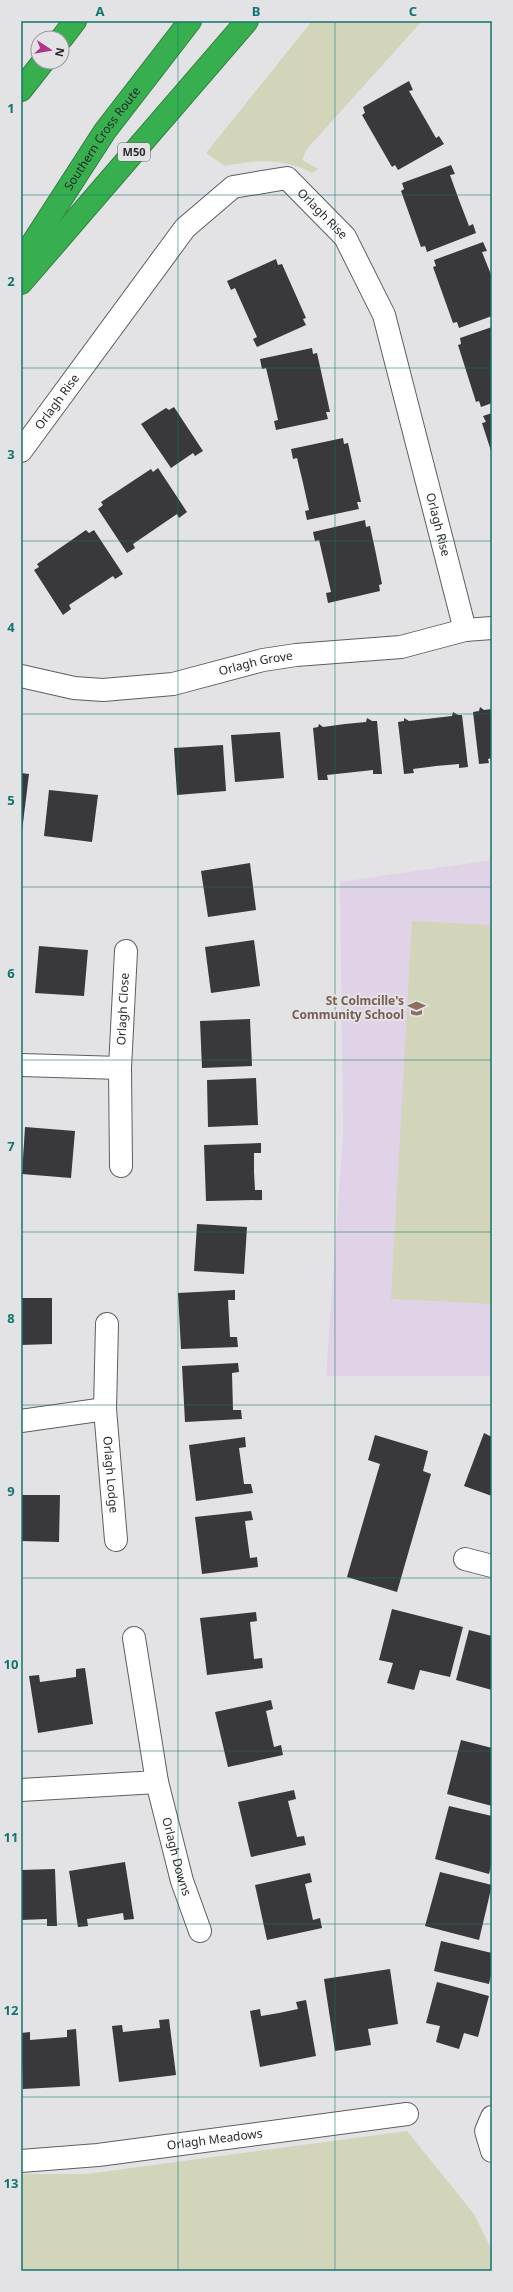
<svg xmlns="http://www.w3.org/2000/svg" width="513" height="2292" font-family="'Noto Sans',sans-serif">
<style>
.education{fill:#e1d3e7}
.green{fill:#d2d5ba}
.building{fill:#39383a}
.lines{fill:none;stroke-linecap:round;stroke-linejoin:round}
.street-casing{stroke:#5e5e61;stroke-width:24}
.highway-casing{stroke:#328042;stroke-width:24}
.street{stroke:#fff;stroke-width:22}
.highway{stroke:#37af4f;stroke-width:22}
.grid{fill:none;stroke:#0f766e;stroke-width:1;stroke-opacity:0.55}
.labels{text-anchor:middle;stroke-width:4;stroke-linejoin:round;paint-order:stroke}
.shield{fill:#e3e2e5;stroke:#626163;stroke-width:1}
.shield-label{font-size:11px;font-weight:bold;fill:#2a2a2b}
.street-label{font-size:12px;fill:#2a2a2b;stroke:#e3e2e5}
.education-label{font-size:12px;font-weight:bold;fill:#785e54;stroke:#e3e2e5;text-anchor:end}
.neatline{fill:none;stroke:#0f766e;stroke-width:1.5}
.grid-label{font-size:13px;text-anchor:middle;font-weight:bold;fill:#0f766e}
</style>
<rect width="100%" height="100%" fill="#e3e2e5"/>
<!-- education -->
<path class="education" d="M492,860V1376H326L343,1134L340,882Z"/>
<!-- green -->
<g class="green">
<path d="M312,21H422L306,150L302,160L318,169L312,173C283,157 256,160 225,166L206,153Z"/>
<path d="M412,921L492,925V1304L391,1299Z"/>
<path d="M407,2131L474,2214L492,2251V2271H21V2174H87Z"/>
</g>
<!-- building -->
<g class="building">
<path d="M409,81L413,90L409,91L436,138L439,136L444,144L398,170L395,165L392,167L362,115L365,113L363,107Z"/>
<path d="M451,165L455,174L450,175L459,200L469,226L473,224L476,233L427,252L425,246L421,247L401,191L404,189L402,183Z"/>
<path d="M483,242L487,251L482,252L492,277V316L459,328L457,322L453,323L433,267L436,266L434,260Z"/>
<path d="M276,259L278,265L282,264L306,318L303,319L306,325L257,347L253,339L257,337L235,288L231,290L227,281Z"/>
<path d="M492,327V403L481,407L479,401L476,402L458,345L461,344L460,338Z"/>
<path d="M312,348L313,354L317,353L330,412H326L328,419L276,430L274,421L278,420L272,393L266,368L262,369L260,359Z"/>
<path d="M174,407L203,451L195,456L193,453L171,468L141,424L166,408L169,410Z"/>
<path d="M492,413V454L482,423L486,422L483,416Z"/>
<path d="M343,438L344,444L348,443L361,502H357L359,509L307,520L305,511L309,510L303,483L297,458L293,459L291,449Z"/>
<path d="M158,468L187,512L179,518L177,514L133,544L135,548L127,553L98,509L103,505L101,502L151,469L153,472Z"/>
<path d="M365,520L366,527L370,526L376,554L382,584L379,585L380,591L328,603L326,593L331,592L319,540L315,541L313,532Z"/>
<path d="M86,530L89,533L94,530L123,574L115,579L113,576L69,605L71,609L63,615L34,570L39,567L37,564Z"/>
<path d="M480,707L484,710L492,709V758L488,759L489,763L479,764L473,712L479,711Z"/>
<path d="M453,712L458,715H462L468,767L459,768V764L436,766L413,769L414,773L404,774L398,722L404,721V718L409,721L452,716Z"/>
<path d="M367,718L372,721H377L382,774H373V770L327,775L328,780H318L313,728L318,727L319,724L323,727L345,724L366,722Z"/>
<path d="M280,732L284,778L235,782L231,735Z"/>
<path d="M223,745L226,791L177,795L174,748Z"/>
<path d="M21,773L29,774L22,831H21Z"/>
<path d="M49,790L98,795L92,842L44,836Z"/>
<path d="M250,863L256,910L208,917L201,871Z"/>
<path d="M254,940L260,986L211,993L205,947Z"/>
<path d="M39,946L88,950L84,996L35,993Z"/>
<path d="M250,1019L252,1066L202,1068L200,1021Z"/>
<path d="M256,1078L258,1125L208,1127L207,1080Z"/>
<path d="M25,1127L75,1131L71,1178L22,1174Z"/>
<path d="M261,1143V1153H254V1172L255,1190H262V1200L206,1201L204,1145Z"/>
<path d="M197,1224L247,1227L244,1274L194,1271Z"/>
<path d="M235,1290V1300H228L230,1337H237L238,1347L181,1349L178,1293Z"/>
<path d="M21,1298H52V1344L21,1345Z"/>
<path d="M238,1363L239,1372L232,1373L233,1410H241L242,1419L185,1422L182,1366Z"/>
<path d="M484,1433L492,1437V1496L464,1486Z"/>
<path d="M375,1435L428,1451L423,1471L431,1474L397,1592L347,1577L380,1464L368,1460Z"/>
<path d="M245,1437L246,1447L239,1448L244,1484H251L253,1493L196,1501L189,1445Z"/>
<path d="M21,1495H60L59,1542L21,1541Z"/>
<path d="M251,1511L253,1520L245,1521L250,1558L257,1557L258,1567L202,1574L195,1517Z"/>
<path d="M392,1609L463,1627L450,1677L420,1670L414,1690L387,1683L393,1663L379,1660Z"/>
<path d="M256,1612L257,1621L250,1622L254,1659L262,1658L263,1668L207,1675L200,1618Z"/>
<path d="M469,1630L492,1636V1690L456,1680Z"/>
<path d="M85,1668L93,1724L38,1733L29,1676L39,1675L40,1682L76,1677V1669Z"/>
<path d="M271,1700L273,1709L266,1711L274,1747L281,1745L283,1755L228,1767L215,1712Z"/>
<path d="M461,1740L492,1748V1806L447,1794Z"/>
<path d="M294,1790L296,1799L288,1801L297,1837L304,1836L306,1845L251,1857L238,1802Z"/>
<path d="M449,1806L492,1816V1862L489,1874L435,1859Z"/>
<path d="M125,1862L134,1919L124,1920L123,1913L87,1919L88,1926L78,1927L69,1871Z"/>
<path d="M55,1869L57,1926H47V1919L21,1920V1870Z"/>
<path d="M440,1872L492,1885L479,1940L425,1926Z"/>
<path d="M310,1873L312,1882L305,1884L313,1920L320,1918L322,1928L267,1940L255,1885Z"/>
<path d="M441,1941L492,1953V1969L489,1984L434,1971Z"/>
<path d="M390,1969L398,2024L368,2029L371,2045L335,2051L324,1979Z"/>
<path d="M437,1982L489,1996L478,2037L464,2033L459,2049L436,2042L440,2026L426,2023Z"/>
<path d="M306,2000L316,2056L260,2067L250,2011L260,2009L261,2016L279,2013L298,2009L296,2002Z"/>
<path d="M169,2019L176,2075L119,2082L112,2026L122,2025L123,2032L141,2030L160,2028L159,2020Z"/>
<path d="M76,2029L80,2086L23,2089L21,2033L30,2032V2040L67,2037V2030Z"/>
</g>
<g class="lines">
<defs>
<g id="street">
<path id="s1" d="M21,451L185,228L233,187L287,178L345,237L384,315L465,630"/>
<path id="s2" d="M21,676L74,688L103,690L173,684L263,660L296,655L401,647L465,630L492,628"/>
<path id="s3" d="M21,1065L120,1068L126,951"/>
<path d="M120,1068L121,1166"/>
<path id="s4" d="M105,1409L116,1540"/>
<path d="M21,1421L105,1409L107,1324"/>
<path d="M465,1559L492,1566"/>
<path id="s5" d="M157,1782L182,1881L200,1931"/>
<path d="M21,1790L157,1782L134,1638"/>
<path d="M492,2117L486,2131L492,2151"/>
<path id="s6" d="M21,2161L98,2155L407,2114"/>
</g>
<g id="highway">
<path d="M62,38L75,21"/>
<path d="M21,90L43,62"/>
<path id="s7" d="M21,261L105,131L190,21"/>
<path d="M21,283L247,21"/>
</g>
</defs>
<!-- street casing -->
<use href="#street" class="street-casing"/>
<!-- highway casing -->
<use href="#highway" class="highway-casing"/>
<!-- street -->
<use href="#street" class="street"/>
<!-- highway -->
<use href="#highway" class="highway"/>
</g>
<!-- grid -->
<path class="grid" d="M178,21V2271M335,21V2271M21,195H492M21,368H492M21,541H492M21,714H492M21,887H492M21,1060H492M21,1232H492M21,1405H492M21,1578H492M21,1751H492M21,1924H492M21,2097H492"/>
<!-- icons -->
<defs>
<symbol id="school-bare" viewBox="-9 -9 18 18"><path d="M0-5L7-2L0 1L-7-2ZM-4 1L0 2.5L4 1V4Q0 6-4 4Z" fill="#8d6e63" stroke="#e3e2e5" stroke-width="2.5" paint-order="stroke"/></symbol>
</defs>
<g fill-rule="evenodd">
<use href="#school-bare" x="404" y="996" width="25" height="25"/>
</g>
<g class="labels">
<!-- shield labels -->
<rect class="shield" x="118" y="143" width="32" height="18" rx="3"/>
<g class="shield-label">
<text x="134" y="156">M50</text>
</g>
<!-- street labels -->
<g class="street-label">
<text dy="4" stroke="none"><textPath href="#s7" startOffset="147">Southern Cross Route</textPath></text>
<text dy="4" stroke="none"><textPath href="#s1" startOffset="445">Orlagh Rise</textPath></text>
<text dy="4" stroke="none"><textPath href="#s1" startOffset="61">Orlagh Rise</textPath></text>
<text dy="4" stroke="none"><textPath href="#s1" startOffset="781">Orlagh Rise</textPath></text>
<text dy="4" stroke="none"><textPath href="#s2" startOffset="239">Orlagh Grove</textPath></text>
<text dy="4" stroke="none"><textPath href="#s3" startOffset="158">Orlagh Close</textPath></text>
<text dy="4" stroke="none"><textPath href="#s4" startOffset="66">Orlagh Lodge</textPath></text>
<text dy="4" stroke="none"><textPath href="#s5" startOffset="77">Orlagh Downs</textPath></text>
<text dy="4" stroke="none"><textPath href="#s6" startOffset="195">Orlagh Meadows</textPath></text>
</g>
<!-- education labels -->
<g class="education-label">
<text x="404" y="1005">St Colmcille's<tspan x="404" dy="14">Community School</tspan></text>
</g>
</g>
<!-- border -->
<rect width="513" height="2292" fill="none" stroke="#e3e2e5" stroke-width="44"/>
<!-- north arrow -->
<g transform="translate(50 50) rotate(102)"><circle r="19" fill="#e3e2e5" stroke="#99989b"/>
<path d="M0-3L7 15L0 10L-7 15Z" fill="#b33686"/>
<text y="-6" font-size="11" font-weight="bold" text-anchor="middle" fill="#2a2a2b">N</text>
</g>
<rect x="22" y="22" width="469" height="2248" class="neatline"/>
<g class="grid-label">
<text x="100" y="16">A</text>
<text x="256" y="16">B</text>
<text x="413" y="16">C</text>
<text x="11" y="113">1</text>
<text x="11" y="286">2</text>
<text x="11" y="459">3</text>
<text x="11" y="632">4</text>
<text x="11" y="805">5</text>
<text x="11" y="978">6</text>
<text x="11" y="1151">7</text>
<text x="11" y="1323">8</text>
<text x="11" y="1496">9</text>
<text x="11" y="1669">10</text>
<text x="11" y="1842">11</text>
<text x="11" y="2015">12</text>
<text x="11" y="2188">13</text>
</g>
</svg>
